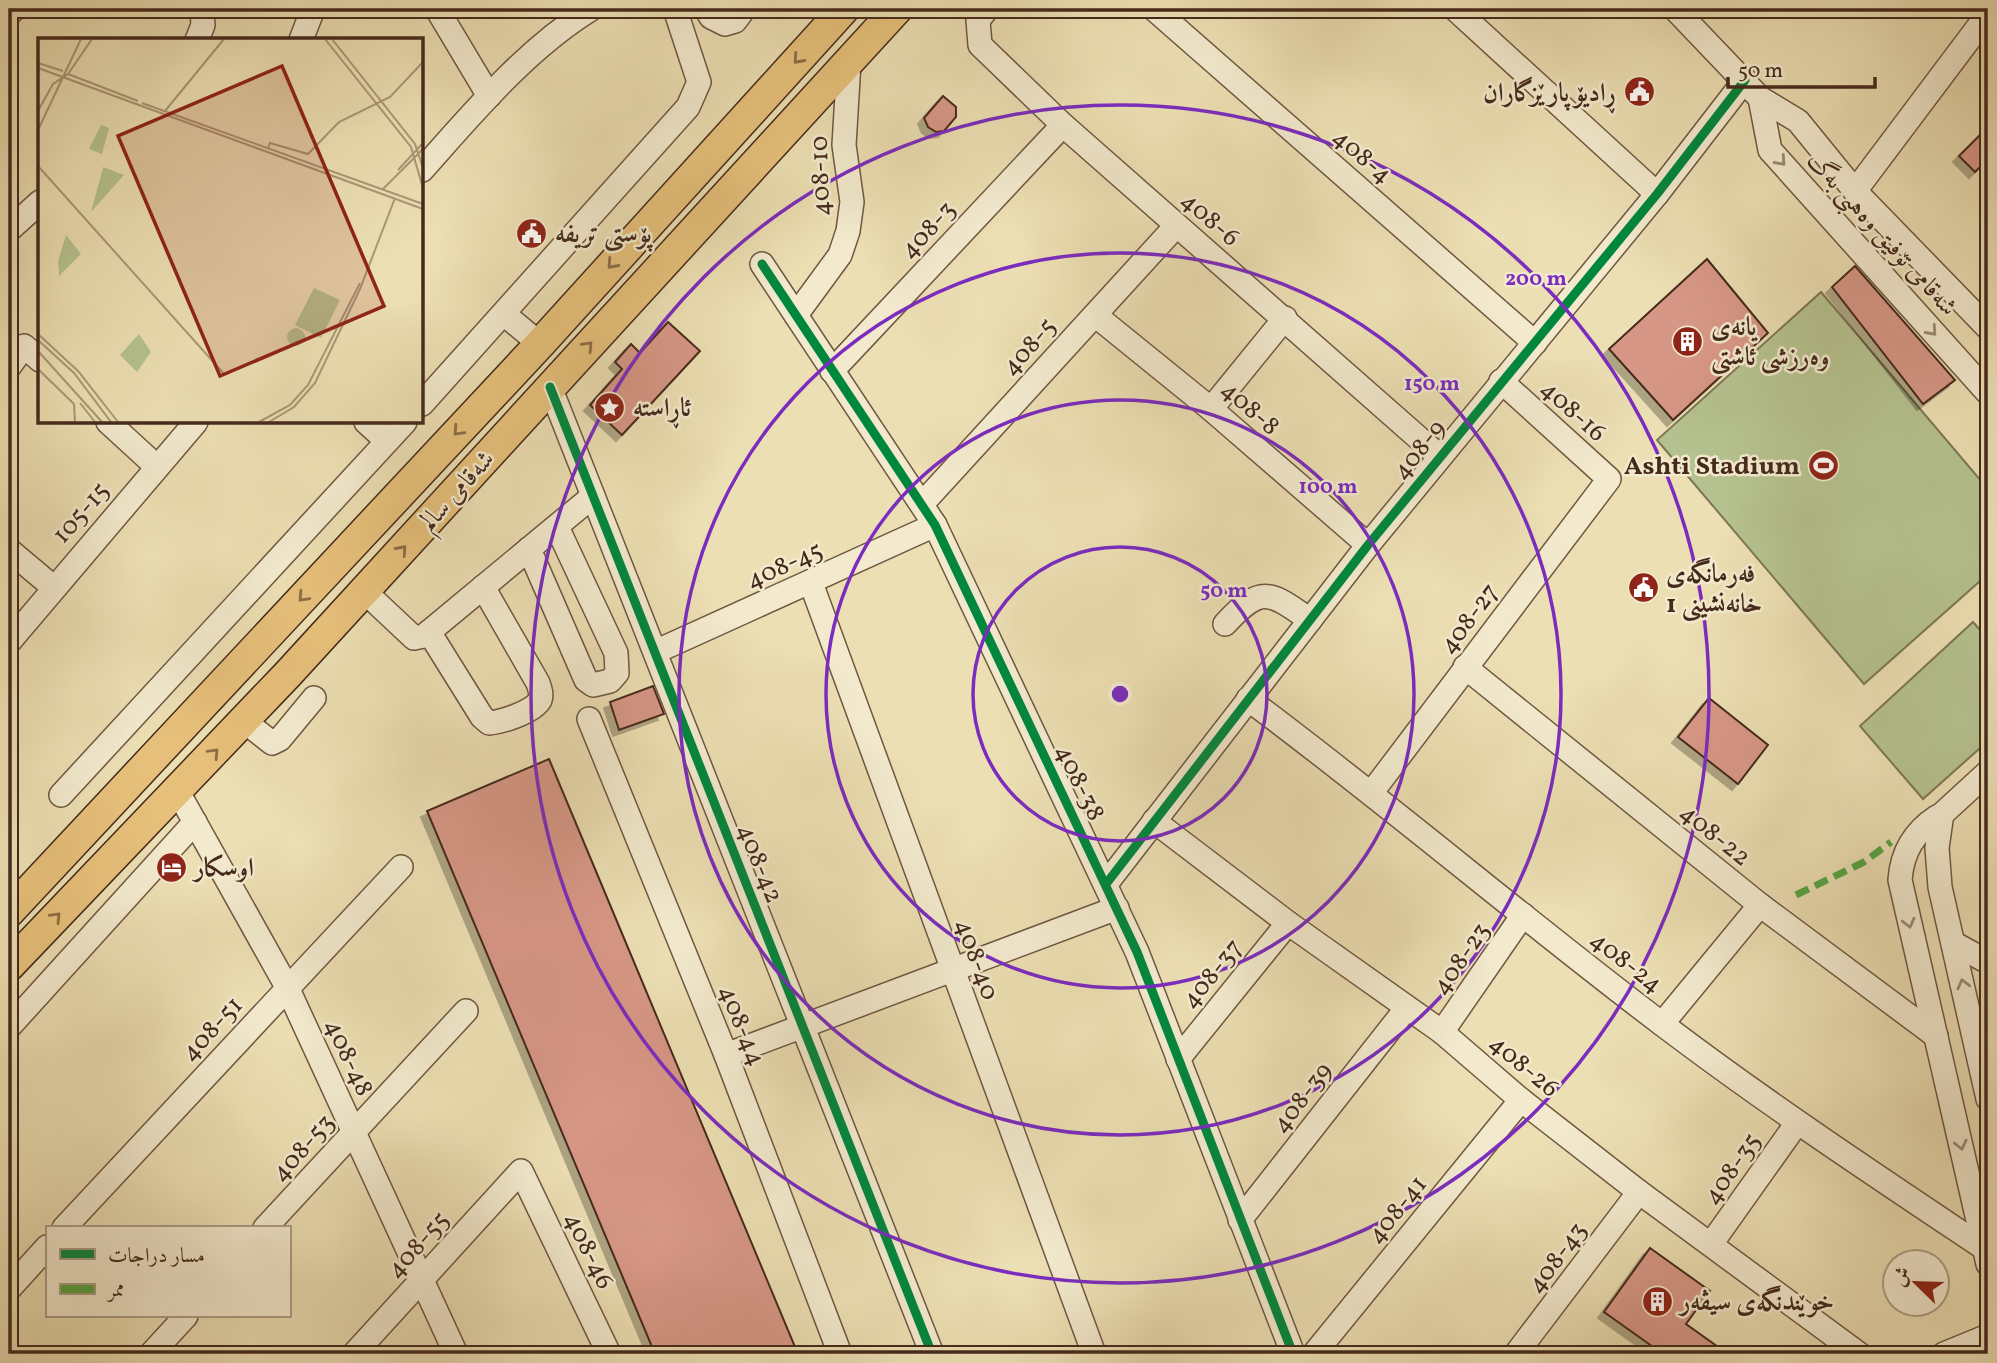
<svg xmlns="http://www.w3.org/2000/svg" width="1997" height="1363" font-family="Vollkorn,Amiri,serif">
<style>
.green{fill:#b5c28f;stroke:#7d7656;stroke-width:2}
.building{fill:#d79786;stroke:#452a1c;stroke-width:2;filter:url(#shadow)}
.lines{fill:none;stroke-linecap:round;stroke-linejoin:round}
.minor-casing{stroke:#6f5742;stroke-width:26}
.major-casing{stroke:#452a1c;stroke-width:33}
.minor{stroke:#f3eace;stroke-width:23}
.major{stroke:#e6c07a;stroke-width:30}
.quiet{stroke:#55a441;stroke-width:7;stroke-dasharray:14 7;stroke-linecap:butt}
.cycleway-casing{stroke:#f3eace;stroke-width:13}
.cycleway{stroke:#00873e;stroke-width:9}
.oneway{stroke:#8d6e46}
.oneway2{stroke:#9c8a75}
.ring{fill:none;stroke:#7b2cbf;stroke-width:3.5}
.labels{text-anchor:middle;stroke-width:5;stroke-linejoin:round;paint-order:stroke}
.poi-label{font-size:26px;font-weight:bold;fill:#452a1c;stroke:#f3eace;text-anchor:start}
.street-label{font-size:26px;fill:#452a1c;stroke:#f3eace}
.inset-road{fill:none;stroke:#a99777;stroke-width:2}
.view{fill:#8f2418;fill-opacity:0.15;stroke:#8f2418;stroke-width:3.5}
.inset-edge{fill:none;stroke:#452a1c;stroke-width:3.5}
.centre{fill:#7b2cbf;stroke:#f3eace;stroke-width:3.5}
.ring-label{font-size:21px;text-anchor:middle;font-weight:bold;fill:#7b2cbf;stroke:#f3eace;stroke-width:5;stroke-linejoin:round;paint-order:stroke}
</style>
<defs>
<filter id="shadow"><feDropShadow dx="-6" dy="6" stdDeviation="0" flood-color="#0004"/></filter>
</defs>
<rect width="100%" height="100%" fill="#ecdfb3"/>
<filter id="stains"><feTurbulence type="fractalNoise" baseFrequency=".00286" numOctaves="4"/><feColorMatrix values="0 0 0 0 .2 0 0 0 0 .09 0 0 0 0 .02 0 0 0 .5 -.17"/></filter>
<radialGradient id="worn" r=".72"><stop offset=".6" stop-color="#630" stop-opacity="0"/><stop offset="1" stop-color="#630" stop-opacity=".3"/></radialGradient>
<!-- green -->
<g class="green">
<path d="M1821,292L1988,489V574L1864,684L1657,440Z"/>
<path d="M1973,622L1988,639V741L1923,799L1860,726Z"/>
</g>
<!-- building -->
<g class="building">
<path d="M943,96L956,107V117L944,131L936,132L928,127L924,118Z"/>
<path d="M1988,127V159L1975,172L1959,156Z"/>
<path d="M1707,259L1768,333L1673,420L1609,349Z"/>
<path d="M1855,266L1955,380L1923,404L1832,287Z"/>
<path d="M668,322L700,351L622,435L590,405L622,369L615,362L631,344L640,353Z"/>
<path d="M653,686L664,714L619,730L610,702Z"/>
<path d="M1709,698L1768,745L1738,784L1678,737Z"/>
<path d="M549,759L798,1354H655L427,811Z"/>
<path d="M1650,1248L1710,1291L1686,1324L1728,1354H1663L1604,1312Z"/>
</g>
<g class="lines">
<defs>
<g id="minor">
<path d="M437,9L489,96"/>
<path d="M706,9L711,17L725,24L735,21L744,9"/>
<path d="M987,9L978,20L980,45L1063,125L1439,456"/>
<path d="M1154,9L1535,343"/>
<path d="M1455,9L1657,194"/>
<path d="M1675,9L1760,98L1798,121L1855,191L1988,328"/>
<path d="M9,14L14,9"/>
<path d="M197,40L203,25L202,9"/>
<path d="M301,40L313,9"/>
<path d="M1760,98L1770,150L1988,393"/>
<path d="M422,170C473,113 525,50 591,9"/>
<path d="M1855,191L1988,14"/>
<path d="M9,230L40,202"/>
<path d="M762,264L935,525L1137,952L1293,1354"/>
<path d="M504,314L540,344"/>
<path d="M796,315L840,255L848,231L852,202L844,145L849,62"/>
<path d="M1095,315L1211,409L1368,545"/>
<path d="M9,367L24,346L40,360"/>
<path d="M832,371L1063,125"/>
<path d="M550,387L932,1354"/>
<path d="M422,404L688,107L699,82L675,9"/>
<path d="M1211,409L1285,318"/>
<path d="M108,422L156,466"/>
<path d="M366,422L387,441"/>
<path d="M922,504L1176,226"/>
<path d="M529,549L586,680L593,685L610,681L617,673L616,653L557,527"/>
<path d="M9,550L53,587"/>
<path d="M811,583L1094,1354"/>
<path d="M364,591L414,638L424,636L593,496"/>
<path d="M1225,624C1261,585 1269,591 1310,620"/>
<path d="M429,632L482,717L489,723C502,722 533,712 540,700C542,694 540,689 538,683L483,587"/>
<path d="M9,642L196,422"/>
<path d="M655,652L935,525"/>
<path d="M1465,667L1760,905L1936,1036"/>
<path d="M1248,699C1389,804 1522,918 1662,1024C1766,1103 1875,1175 1984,1248"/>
<path d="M589,719L726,1055L840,1354"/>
<path d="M244,721L272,743L280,739L314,698"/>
<path d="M178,792L287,987L456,1354"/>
<path d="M1372,792L1609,479L1501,381"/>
<path d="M61,795L405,422"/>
<path d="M1939,817L1988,772"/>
<path d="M1154,821L1288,923L1442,1032L1521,1100L1639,1192L1859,1354"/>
<path d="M1106,884L1368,545L1657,194L1745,80"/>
<path d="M1953,943L1988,962"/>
<path d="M1662,1024L1760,905"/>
<path d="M9,1027L195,822"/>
<path d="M1442,1032L1523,915"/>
<path d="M726,1055L1117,908"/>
<path d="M1178,1059L1288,923"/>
<path d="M1988,1099L1940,887L1937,848L1941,820L1937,817C1914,832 1902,852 1900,880L1988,1264"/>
<path d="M1240,1220L1406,1009"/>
<path d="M64,1228L401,867"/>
<path d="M265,1228L466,1011"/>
<path d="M1711,1244L1797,1123"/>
<path d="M9,1289L47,1247"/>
<path d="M151,1354L186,1316"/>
<path d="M354,1354L521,1171L609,1354"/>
<path d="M1314,1354L1521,1100"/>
<path d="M1516,1354L1639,1192"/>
<path d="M1944,1354L1988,1336"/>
</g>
<g id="major">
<path d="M9,912L540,344L844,9"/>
<path d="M9,966L288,674L897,9"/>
</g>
</defs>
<!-- minor casing -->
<use href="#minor" class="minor-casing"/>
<!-- major casing -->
<use href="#major" class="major-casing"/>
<!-- minor -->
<use href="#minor" class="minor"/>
<!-- major -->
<use href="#major" class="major"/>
<!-- quiet -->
<path class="quiet" d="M1796,895L1864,862L1891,842"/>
<defs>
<g id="cycleway">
<path d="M762,264L935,525L1137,952L1293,1354"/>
<path d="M550,387L932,1354"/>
<path d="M1106,884L1368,545L1657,194L1745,80"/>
</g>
</defs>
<!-- cycleway casing -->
<use href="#cycleway" class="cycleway-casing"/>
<!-- cycleway -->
<use href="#cycleway" class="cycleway"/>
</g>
<!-- one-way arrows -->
<defs><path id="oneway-chevron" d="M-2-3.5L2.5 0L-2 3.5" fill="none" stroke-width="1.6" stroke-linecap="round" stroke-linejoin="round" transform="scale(1.75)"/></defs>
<g class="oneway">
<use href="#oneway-chevron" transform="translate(798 59) rotate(132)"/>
<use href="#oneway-chevron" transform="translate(612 264) rotate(132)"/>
<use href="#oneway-chevron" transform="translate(588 346) rotate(-47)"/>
<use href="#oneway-chevron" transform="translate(458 431) rotate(133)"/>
<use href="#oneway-chevron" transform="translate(402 550) rotate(-48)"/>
<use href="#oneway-chevron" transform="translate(303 597) rotate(133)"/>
<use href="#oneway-chevron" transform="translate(214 753) rotate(-47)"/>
<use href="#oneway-chevron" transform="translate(56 917) rotate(-46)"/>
</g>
<g class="oneway2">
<use href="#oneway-chevron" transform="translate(1781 161) rotate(48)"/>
<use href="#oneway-chevron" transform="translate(1932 331) rotate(48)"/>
<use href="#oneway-chevron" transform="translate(1909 923) rotate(76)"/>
<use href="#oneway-chevron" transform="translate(1963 984) rotate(-104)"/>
<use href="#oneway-chevron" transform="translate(1961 1145) rotate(77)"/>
</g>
<!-- distance rings -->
<g class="ring">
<circle cx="1120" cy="694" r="147"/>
<circle cx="1120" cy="694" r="294"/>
<circle cx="1120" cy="694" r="441"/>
<circle cx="1120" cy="694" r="589"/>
</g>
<!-- icons -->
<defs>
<symbol id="civic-disc" viewBox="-11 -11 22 22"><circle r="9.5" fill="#8f2418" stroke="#f3eace"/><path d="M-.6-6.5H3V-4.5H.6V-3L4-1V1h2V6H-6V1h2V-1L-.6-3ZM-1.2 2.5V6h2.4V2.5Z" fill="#fff"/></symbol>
<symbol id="building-disc" viewBox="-11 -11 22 22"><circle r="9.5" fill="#8f2418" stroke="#f3eace"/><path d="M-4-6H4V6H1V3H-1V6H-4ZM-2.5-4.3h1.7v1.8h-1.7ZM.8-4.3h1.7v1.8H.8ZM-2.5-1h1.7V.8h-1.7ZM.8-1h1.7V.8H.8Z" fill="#fff"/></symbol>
<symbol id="sight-disc" viewBox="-11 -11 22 22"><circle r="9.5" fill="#8f2418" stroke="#f3eace"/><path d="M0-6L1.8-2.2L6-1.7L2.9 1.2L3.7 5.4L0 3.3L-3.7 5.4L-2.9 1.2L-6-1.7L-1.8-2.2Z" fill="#fff"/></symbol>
<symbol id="stadium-disc" viewBox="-11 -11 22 22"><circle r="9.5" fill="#8f2418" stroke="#f3eace"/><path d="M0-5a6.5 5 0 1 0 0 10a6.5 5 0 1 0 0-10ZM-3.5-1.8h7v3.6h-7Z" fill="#fff"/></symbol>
<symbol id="hotel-disc" viewBox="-11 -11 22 22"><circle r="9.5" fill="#8f2418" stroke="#f3eace"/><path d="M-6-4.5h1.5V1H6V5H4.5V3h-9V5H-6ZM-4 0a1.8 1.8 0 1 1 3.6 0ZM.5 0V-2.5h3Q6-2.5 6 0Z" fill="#fff"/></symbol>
</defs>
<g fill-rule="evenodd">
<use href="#civic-disc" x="1622" y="74" width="35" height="35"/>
<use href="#civic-disc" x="514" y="216" width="35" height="35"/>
<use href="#building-disc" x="1670" y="324" width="35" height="35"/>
<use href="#sight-disc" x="592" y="390" width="35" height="35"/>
<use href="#stadium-disc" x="1806" y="448" width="35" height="35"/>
<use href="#civic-disc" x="1626" y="570" width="35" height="35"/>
<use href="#hotel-disc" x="154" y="850" width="35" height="35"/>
<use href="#building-disc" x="1640" y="1284" width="35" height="35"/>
</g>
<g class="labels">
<!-- poi labels -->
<g class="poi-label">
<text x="1616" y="101" text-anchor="end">ڕادیۆ پارێزگاران</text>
<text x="555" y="242">پۆستی تریفە</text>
<text x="1711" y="335">یانەی<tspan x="1711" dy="30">وەرزشی ئاشتی</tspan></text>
<text x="633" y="416">ئاڕاستە</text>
<text x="1800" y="474" text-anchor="end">Ashti Stadium</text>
<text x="1666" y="582">فەرمانگەی<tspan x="1666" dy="30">خانەنشینی 1</tspan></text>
<text x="194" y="876">اوسكار</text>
<text x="1680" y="1310">خوێندنگەی سیڤەر</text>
</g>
<!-- street labels -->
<g class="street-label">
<text transform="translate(1363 155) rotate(41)" y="9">408-4</text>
<text transform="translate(819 176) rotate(-92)" y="9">408-10</text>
<text transform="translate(1211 218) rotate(41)" y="9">408-6</text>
<text transform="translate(927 229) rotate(-47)" y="9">408-3</text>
<text transform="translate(1883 233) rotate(48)" y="9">شەقامی تۆفیق وەهبی بەگ</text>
<text transform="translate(1028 346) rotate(-48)" y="9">408-5</text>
<text transform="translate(1251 407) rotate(41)" y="9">408-8</text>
<text transform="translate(1574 410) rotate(42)" y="9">408-16</text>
<text transform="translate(1418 449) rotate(-51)" y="9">408-9</text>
<text transform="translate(456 490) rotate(-48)" y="9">شەقامی سالم</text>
<text transform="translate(80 512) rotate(-49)" y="9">105-15</text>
<text transform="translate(784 564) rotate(-24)" y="9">408-45</text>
<text transform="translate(1468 618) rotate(-53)" y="9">408-27</text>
<text transform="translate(1081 782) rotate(64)" y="9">408-38</text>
<text transform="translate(1716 834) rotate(39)" y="9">408-22</text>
<text transform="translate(761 863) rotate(68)" y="9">408-42</text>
<text transform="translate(1460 958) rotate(-55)" y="9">408-23</text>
<text transform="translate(978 959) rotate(70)" y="9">408-40</text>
<text transform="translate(1627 961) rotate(38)" y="9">408-24</text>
<text transform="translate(1211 973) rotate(-51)" y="9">408-37</text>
<text transform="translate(743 1025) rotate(68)" y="9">408-44</text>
<text transform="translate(211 1028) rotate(-47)" y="9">408-51</text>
<text transform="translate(350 1057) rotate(65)" y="9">408-48</text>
<text transform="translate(1525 1065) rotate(40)" y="9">408-26</text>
<text transform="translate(1301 1097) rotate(-52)" y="9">408-39</text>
<text transform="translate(302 1147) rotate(-48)" y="9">408-53</text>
<text transform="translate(1731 1168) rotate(-55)" y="9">408-35</text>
<text transform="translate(1396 1209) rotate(-51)" y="9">408-41</text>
<text transform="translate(417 1244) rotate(-48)" y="9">408-55</text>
<text transform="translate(590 1250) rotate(64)" y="9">408-46</text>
<text transform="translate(1556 1257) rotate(-53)" y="9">408-43</text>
</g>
</g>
<!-- overview -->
<g transform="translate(38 38)">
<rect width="385" height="385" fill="#ecdfb3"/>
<path d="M63,87L71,90L64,116L51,111ZM65,129L86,137L53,174L65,130ZM28,197L43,216L21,238L20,223ZM276,250L302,262L283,300L257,287ZM249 299a9 9 0 1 1 18 0a9 9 0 1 1-18 0ZM101,296L113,314L99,334L82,317Z" fill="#b5c28f"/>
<path class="inset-road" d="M287,1L373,109L385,150M294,1L377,106L385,130M0,25L25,33M0,30L385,171M30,36L100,63M104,65L385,166M0,73L15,46L30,36L54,1M127,73L186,1M0,92L43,1M230,110L232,105L270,116L301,84L352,59L385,24M0,128L187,337M360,132L385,105M344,152L385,111M0,296L40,333L80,384M0,302L36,335L73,384M0,313L64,384M0,331L36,366L37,384M42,365L57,384M221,384L252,367L270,347L322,245M231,384L256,369L277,345L322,251L357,160"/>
<path class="view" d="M244,28L346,268L182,338L80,98Z"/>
<rect width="385" height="385" class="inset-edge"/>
</g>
<circle cx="1120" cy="694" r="10" class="centre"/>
<g class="ring-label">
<text x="1536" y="285">200 m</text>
<text x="1432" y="390">150 m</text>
<text x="1328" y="493">100 m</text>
<text x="1224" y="597">50 m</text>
</g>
<!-- margin -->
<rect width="1997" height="1363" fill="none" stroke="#ecdfb3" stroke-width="35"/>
<rect x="10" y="10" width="1976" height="1342" fill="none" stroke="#452a1c" stroke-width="3.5"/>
<rect x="18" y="18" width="1962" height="1328" fill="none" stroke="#452a1c" stroke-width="2"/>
<!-- legend -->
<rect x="46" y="1226" width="245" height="91" fill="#f3eace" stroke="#ad9d87" stroke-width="2"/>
<rect x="60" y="1249" width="35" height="10" fill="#00873e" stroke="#ad9d87" stroke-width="2"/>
<text x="108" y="1262" font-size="21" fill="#452a1c">مسار دراجات</text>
<rect x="60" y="1284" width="35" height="10" fill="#55a441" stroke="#ad9d87" stroke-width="2"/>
<text x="108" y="1296" font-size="21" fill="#452a1c">ممر</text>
<!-- north arrow -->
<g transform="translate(1916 1283) rotate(293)"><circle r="33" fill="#f3eace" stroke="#ad9d87" stroke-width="2"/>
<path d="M0-5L12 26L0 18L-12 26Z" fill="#8f2418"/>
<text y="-10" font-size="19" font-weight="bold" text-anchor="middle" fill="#452a1c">ش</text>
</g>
<!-- scale -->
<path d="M1728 77v10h147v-10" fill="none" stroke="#452a1c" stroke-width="3.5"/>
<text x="1738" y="77" font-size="21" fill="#452a1c" stroke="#f3eace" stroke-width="5" paint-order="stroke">50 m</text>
<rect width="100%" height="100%" filter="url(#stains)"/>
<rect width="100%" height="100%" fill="url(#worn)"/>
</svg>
